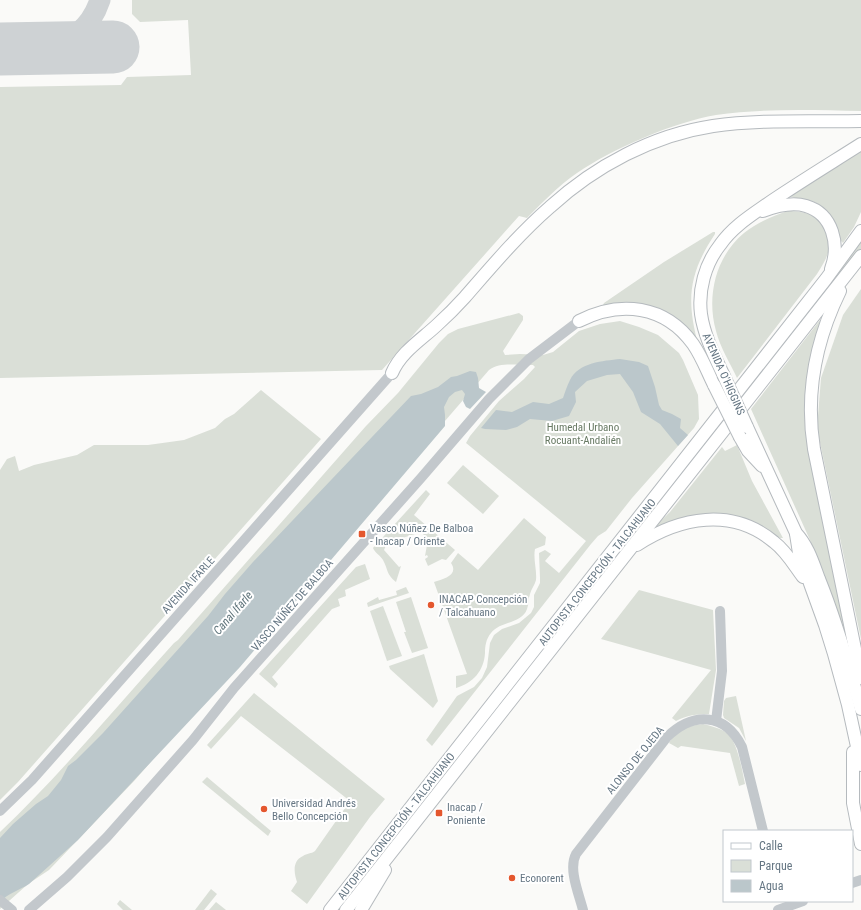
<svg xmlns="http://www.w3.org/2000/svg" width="861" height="910" font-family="'Roboto Condensed',sans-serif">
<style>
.green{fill:#dadfd7}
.water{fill:#bbc7cb}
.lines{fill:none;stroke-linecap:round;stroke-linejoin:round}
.taxiway{stroke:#ced2d4;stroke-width:21}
.runway{stroke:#ced2d4;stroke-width:53}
.major-casing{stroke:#b5babe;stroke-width:14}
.minor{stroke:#c3c8cc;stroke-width:10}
.major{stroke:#fff;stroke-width:12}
.major-bridge-casing{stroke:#b5babe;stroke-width:14;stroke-linecap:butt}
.major-bridge{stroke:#fff;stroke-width:12}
.poi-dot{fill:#e4572e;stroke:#fff;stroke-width:1.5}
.labels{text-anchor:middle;stroke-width:4;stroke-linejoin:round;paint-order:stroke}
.street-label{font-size:11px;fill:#657683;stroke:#fff}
.park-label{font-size:11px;fill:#687a64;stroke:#fff}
.poi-label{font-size:11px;fill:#657683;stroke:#fff;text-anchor:start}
.water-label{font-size:12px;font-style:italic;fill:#60757c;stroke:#fff}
</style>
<rect width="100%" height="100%" fill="#fafaf8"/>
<!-- green -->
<g class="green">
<path d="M132,0H861V111C814,110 763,108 716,115C674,122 612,149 577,173C558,186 543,202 527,218L519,216L382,370L0,378V87L121,85L127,77L191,75L188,20L140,22L132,14Z"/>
<path d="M861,151V212L854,227L843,243L841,241C836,225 829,207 812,201C805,199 796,199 790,196Z"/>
<path d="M788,211C805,211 820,215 827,232C829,237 830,242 829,248C828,257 822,266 817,274L737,378C730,363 720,347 716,331C706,296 716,256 744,233C757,223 772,216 788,211Z"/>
<path d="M713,232H715V234C689,273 686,299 698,344L677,321L603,305L604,303L664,262Z"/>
<path d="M861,239V249L743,398L742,394Z"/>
<path d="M861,289V639L817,428L821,378L843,315Z"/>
<path d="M519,313L523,316V320L503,351L505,355L520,354L543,355L553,352L579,331L600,324L620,321L639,327L658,335L679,353L683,360L698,395L699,419L694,428L632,498L606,531L598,536L591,544L432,746L426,740L457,696L474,687L482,678L487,667L490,643L494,635L502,629L519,623L531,613L534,607V595L540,583V578L539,553L545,550L551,554L545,561L559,573L586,541L466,443L470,436L499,401L524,379L535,367L533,365C519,366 501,361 489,370L135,780L49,870L28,884L0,909V832C62,773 116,707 174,643L178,640L366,426L398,393L439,343L448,334L458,329Z"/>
<path d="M820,320L821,321L806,399L851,655L838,613L814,549L751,409Z"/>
<path d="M261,390L321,439L18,782L0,800V470L7,459L15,456L19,471L34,465L77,455L94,445H148L184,440L215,428L225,419L234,414Z"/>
<path d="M737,445L752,481L783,538H780L759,526L742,520L654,529L653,528L670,512L722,447L725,451Z"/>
<path d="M463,465L499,496L483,514L447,483Z"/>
<path d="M426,490L430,494L414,515L455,550L446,560L442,559L428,566L425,559L428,557L427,555L425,556L428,539L421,532L387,543L384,550L399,567L401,566L396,582C386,574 388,569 383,560C380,555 375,553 373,548Z"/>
<path d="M524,518L546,537L545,545L535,549C533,559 537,570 536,580C535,585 531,589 530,594C528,599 529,604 527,609C522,624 500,621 491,633C486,639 485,646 485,653C484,671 473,683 456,688V676L467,674L434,582C444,579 459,575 451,563L458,553L478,570Z"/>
<path d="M365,564L370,579L345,590L346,596L338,599L340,606L332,609L272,677L278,684L275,688L259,674L356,567Z"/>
<path d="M406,587L409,593L368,607L367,603L378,597L379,600L397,595L396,591Z"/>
<path d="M639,590L713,610L716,670L709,714C697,714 687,715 676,721L672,718L711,670L601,639Z"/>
<path d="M411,597L428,648L412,653L404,632H406L396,602Z"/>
<path d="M383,606L402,656L387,661L370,611Z"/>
<path d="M424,654L438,701L433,708L390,669L389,666Z"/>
<path d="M254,693L385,799L370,817L307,904L291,891L297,882C294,873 292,861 303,856C307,853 311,854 315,851L350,801L241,716L211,749L207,745Z"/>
<path d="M736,696L746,741L739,728L724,718L723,715L724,701L726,698Z"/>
<path d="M703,724C711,726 720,728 727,733C738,743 742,770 745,784L739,786L730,753L681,746L678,748L669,743C678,729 687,726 703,724Z"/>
<path d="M207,777L271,831L268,836L202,782Z"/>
<path d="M211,889L217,894L204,910H195Z"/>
<path d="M120,900L132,910H123L117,904Z"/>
<path d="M216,902L226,910H209Z"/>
</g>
<!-- water -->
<g class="water">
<path d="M620,359L639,362L648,366L655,387L659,405L662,410L672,414L681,419L680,428L688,435L678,446L660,424L641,412L633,392L620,374L607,375L587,381L575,392L576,402L569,416L552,421L530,419L517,427L506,430L485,429L481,428L496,410L512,412L533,402L549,404L563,398C565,392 567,386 570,380C579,362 603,361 620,359Z"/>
<path d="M470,371L476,372L478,378L479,388L486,392L470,409L466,407L463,401L465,394L462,390L455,392L449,397L444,407L445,415V426L240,667L78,840L29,884C20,890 8,893 0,902V838L13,824L36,804L48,796L61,780L68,766L76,760L103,733L208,616L225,594L253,562L411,396L421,394L438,387L451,377L457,376Z"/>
</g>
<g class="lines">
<!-- taxiway -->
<path class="taxiway" d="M43,48C72,40 90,30 100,0"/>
<!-- runway -->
<path class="runway" d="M0,49L113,47"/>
<defs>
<g id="major">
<path d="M763,211C776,206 793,202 806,206C833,214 840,245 831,269"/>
<path d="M840,291C815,342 805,393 814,449L861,678"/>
<path d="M579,321C620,300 665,305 693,344C702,357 707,371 714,385"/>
<path d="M392,373C401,352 421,340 437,325C447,316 456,307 465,297C492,266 519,234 550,207C595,166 653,135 713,126C760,119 813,122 861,121"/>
<path d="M723,374C714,355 704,335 701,314C698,290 705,264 720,245C731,229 747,218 763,207C795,185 828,165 861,144"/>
<path d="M747,427L796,533C808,546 813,563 819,579C836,621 849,666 861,709"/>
<path d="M740,437L748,451L762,466"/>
<path d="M796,534L799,553L825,625L834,654L848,705L861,765"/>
<path d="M637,545C680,517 732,507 774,542C786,551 794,565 803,577"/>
<path d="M853,752V803L861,844"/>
<path d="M330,910L826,279L861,231"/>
<path d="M346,910L861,256"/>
<path d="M361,910L385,870"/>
</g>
</defs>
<!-- major casing -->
<use href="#major" class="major-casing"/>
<!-- minor -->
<g class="minor">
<path d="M716,721L722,671L720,611"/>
<path d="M0,811L32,780L392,373"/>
<path d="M852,883L861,880"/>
<path d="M0,900L12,910"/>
<path d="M29,910L67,877L107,837L193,740L234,688L421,478L489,399L529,359L579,321"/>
<path d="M583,910C579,894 568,869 576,854L667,737C693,712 725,712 742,747L763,831"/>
<path d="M778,910L803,901"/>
</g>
<!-- major -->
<use href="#major" class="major"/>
<defs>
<g id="major-bridge">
<path d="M723,374L747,427"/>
<path d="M714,385L740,437"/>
</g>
</defs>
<!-- major-bridge casing -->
<use href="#major-bridge" class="major-bridge-casing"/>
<!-- major-bridge -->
<use href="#major-bridge" class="major-bridge"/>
</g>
<!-- markers -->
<g class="poi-dot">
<rect x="358" y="530" width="8" height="8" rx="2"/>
<circle cx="431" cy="605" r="4"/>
<circle cx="264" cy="809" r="4"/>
<rect x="435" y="809" width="8" height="8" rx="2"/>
<circle cx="512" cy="878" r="4"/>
</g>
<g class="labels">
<!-- street labels -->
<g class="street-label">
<text transform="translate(724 374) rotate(66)" y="4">AVENIDA O'HIGGINS</text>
<text transform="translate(597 572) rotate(-52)" y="4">AUTOPISTA CONCEPCIÓN - TALCAHUANO</text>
<text transform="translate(188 585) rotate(-48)" y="4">AVENIDA IFARLE</text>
<text transform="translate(292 605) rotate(-49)" y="4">VASCO NÚÑEZ DE BALBOA</text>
<text transform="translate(635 760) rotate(-51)" y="4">ALONSO DE OJEDA</text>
<text transform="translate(396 826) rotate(-52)" y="4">AUTOPISTA CONCEPCIÓN - TALCAHUANO</text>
</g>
<!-- park labels -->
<g class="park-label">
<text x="583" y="431">Humedal Urbano<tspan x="583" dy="13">Rocuant-Andalién</tspan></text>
</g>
<!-- poi labels -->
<g class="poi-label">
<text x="370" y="532">Vasco Núñez De Balboa<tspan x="370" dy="13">- Inacap / Oriente</tspan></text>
<text x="439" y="603">INACAP Concepción<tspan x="439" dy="13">/ Talcahuano</tspan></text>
<text x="272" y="807">Universidad Andrés<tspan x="272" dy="13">Bello Concepción</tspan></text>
<text x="447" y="811">Inacap /<tspan x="447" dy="13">Poniente</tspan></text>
<text x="520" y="882">Econorent</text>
</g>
<!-- water labels -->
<g class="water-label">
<text transform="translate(233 613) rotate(-49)" y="4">Canal Ifarle</text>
</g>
</g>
<!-- legend -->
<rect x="723" y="830" width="130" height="72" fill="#ffffff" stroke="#c1c8cd"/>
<rect x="731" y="843" width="20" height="6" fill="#ffffff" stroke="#c1c8cd"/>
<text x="759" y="850" font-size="12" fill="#657683">Calle</text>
<rect x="731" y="860" width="20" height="12" fill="#dadfd7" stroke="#c1c8cd"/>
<text x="759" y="870" font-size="12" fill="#657683">Parque</text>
<rect x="731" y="880" width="20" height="12" fill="#bbc7cb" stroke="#c1c8cd"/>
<text x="759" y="890" font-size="12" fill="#657683">Agua</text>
</svg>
